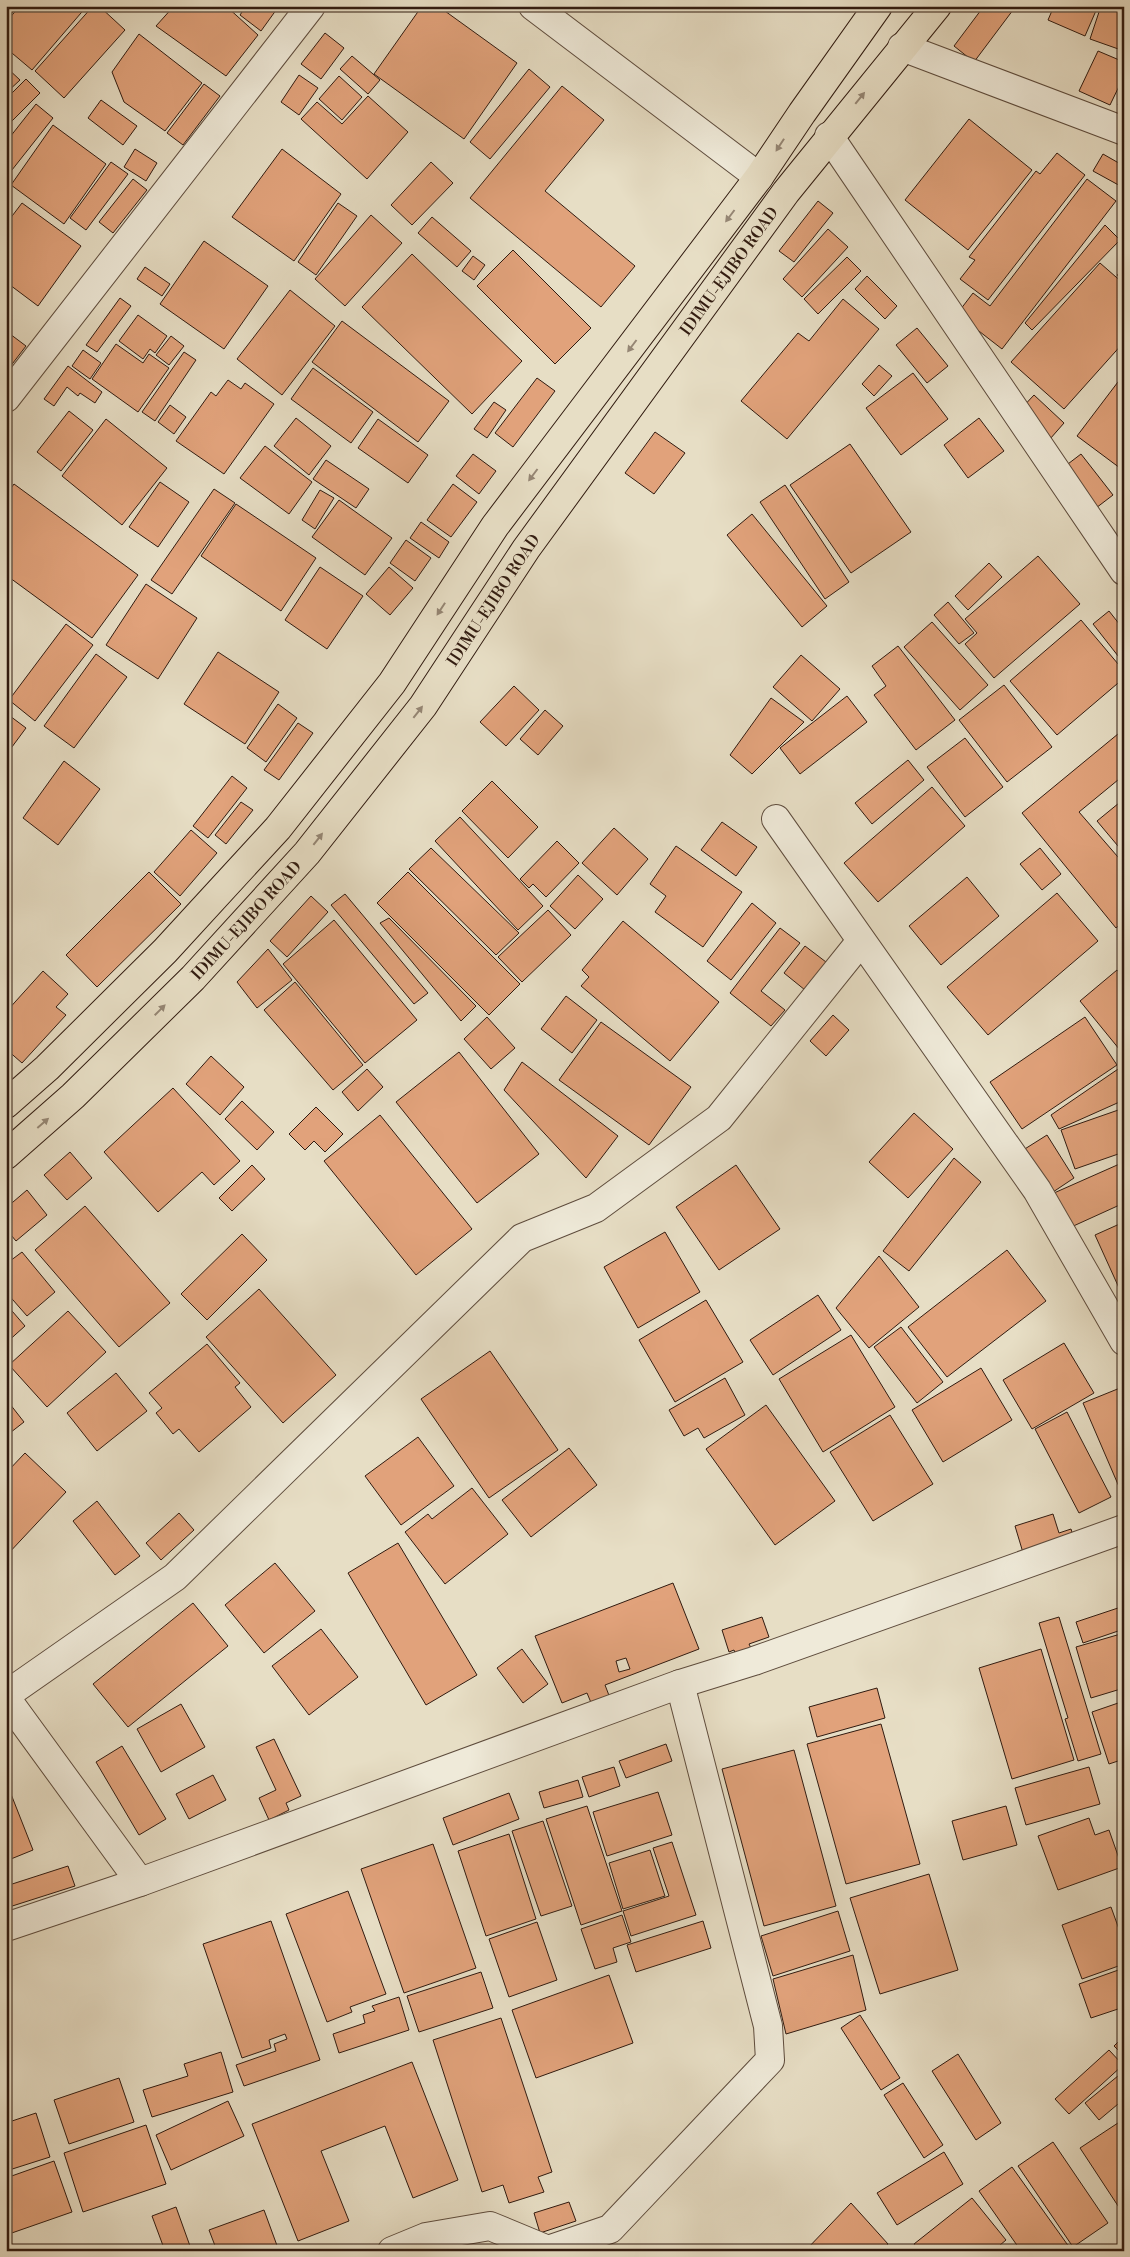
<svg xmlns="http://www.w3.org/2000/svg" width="1130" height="2257" font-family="'Libre Bodoni',serif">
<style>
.building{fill:#e1a27b;stroke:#311b10;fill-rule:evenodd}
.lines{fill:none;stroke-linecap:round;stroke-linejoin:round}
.minor-casing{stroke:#5e4c3d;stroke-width:30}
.major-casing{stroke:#311b10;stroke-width:30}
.minor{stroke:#efead9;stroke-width:28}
.major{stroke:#e7dec5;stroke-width:28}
.oneway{fill:#958674}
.labels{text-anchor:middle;stroke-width:5;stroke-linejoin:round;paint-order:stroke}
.street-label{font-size:16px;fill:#311b10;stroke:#efead9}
</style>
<rect width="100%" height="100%" fill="#e7dec5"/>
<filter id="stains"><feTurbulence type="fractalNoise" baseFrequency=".004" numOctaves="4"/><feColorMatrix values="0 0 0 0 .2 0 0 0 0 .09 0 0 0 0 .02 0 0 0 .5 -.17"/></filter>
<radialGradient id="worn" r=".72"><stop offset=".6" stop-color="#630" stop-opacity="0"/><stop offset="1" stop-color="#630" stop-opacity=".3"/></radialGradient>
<!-- building -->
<g class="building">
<path d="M20,6H27L29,9L31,6H40L45,11L49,6H87L32,70L6,48V22Z"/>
<path d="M93,6H99L125,30L64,98L35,71Z"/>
<path d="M174,6H226L258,35L226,76L156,26Z"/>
<path d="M246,6H279L261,31L240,15Z"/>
<path d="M422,6H438L517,63L464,139L374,74Z"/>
<path d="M984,6H1016L974,62L954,46Z"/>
<path d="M1054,6H1098L1085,36L1048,20Z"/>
<path d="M1101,6H1124V51L1090,39Z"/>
<path d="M325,33L344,48L321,79L301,64Z"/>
<path d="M139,34L202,83L165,131L124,102L112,72Z"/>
<path d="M1098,51L1124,62V76L1110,105L1079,91Z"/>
<path d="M352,56L380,80L368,94L340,69Z"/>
<path d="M6,67L20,80L6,93Z"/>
<path d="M529,69L550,87L490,159L470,142Z"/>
<path d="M299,75L318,88L299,115L281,102Z"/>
<path d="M339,76L362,97L342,120L319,99Z"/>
<path d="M26,79L40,93L6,127V99Z"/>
<path d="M204,84L220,96L183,145L167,133Z"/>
<path d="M562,86L604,120L545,191L635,266L601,307L470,198Z"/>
<path d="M1124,92V108L1118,105Z"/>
<path d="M368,96L408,132L367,179L301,119L317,102L342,124Z"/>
<path d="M101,100L137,126L123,145L88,118Z"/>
<path d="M36,104L53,118L8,175L6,173V142Z"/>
<path d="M969,119L1032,170L968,250L905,200Z"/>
<path d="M53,125L106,164L64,224L11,185Z"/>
<path d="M135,149L157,163L146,181L124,167Z"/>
<path d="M282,149L341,194L294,261L232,217Z"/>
<path d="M1057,153L1085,175L988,300L960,279L975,260L969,257L1036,171L1040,174Z"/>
<path d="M1103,154L1124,166V188L1093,171Z"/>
<path d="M111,162L128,174L86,230L70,218Z"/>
<path d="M431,162L453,183L412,225L391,205Z"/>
<path d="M133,179L147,190L113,233L99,222Z"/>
<path d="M1087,179L1116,201L1002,349L957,314L973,293L990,306Z"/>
<path d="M818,201L833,213L794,262L779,251Z"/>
<path d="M22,203L81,246L38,306L6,282V224Z"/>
<path d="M338,203L357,216L316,275L298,262Z"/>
<path d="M371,215L402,243L345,306L315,279Z"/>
<path d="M432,217L471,251L457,267L418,233Z"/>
<path d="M1105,225L1120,240L1032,330L1025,323Z"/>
<path d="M828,229L848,247L802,297L783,279Z"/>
<path d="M204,241L268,286L224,349L160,304Z"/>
<path d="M513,250L591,328L555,364L477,286Z"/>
<path d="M412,254L522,361L472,414L362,307Z"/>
<path d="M473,256L485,265L474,280L462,271Z"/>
<path d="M847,257L861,271L818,314L804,299Z"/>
<path d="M1100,263L1124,284V342L1064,409L1011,362Z"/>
<path d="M145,267L170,284L162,296L137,279Z"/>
<path d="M1124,268V281L1117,275Z"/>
<path d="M867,276L897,306L885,319L855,289Z"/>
<path d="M290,290L335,326L282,395L237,359Z"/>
<path d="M120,298L131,306L97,352L86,345Z"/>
<path d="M843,299L879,329L787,439L741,401L798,333L809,341Z"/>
<path d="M138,315L167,336L155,353L150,349L143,359L119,341Z"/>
<path d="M342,321L449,401L418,442L312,362Z"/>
<path d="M917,328L948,366L927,383L896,345Z"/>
<path d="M6,331L26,346L6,372Z"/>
<path d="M171,336L184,346L169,365L156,355Z"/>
<path d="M116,344L143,363L149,354L169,368L138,412L92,379Z"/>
<path d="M83,350L101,363L90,379L72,366Z"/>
<path d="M184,352L196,360L155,421L142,412Z"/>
<path d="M879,365L892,376L874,396L862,384Z"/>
<path d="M68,366L102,392L95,403L80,393L78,396L67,387L54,406L44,399Z"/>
<path d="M313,368L373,412L351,443L291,399Z"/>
<path d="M913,373L948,419L901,455L866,408Z"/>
<path d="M1124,374V471L1077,436Z"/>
<path d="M537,378L555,391L513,447L495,433Z"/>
<path d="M228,380L241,389L245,383L274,404L224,474L176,441L211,392L216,396Z"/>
<path d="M1034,395L1064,423L1050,439L1019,411Z"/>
<path d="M494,402L506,410L487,438L474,429Z"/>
<path d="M170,405L186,417L174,434L158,422Z"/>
<path d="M69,411L93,430L61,471L37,452Z"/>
<path d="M296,418L331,446L309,475L274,446Z"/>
<path d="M979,418L1004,451L968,478L944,445Z"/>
<path d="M106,419L167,468L122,525L62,476Z"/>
<path d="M378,419L428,455L408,483L358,448Z"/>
<path d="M655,432L685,453L654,494L625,473Z"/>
<path d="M850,444L911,532L851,573L790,485Z"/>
<path d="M265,446L312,482L289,514L240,478Z"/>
<path d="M473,454L496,471L479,494L456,476Z"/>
<path d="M1081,454L1113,495L1096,508L1064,467Z"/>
<path d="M326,460L369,489L356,508L313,479Z"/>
<path d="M160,482L189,502L158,547L129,527Z"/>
<path d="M14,484L138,575L92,638L6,575V495Z"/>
<path d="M453,484L477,502L451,537L427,520Z"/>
<path d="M785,485L849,582L825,599L760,502Z"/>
<path d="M214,489L235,503L172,594L151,580Z"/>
<path d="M320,490L334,498L315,529L302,520Z"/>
<path d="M339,500L392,538L365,575L312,537Z"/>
<path d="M236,504L316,558L281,611L201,556Z"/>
<path d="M752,514L827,606L802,627L727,535Z"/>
<path d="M421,522L449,542L439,558L410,538Z"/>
<path d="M406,540L431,558L415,581L390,563Z"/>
<path d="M1038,556L1080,604L994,678L965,644L977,633L965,619Z"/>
<path d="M989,563L1002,577L968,610L955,596Z"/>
<path d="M320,567L363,596L327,649L285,620Z"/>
<path d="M389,567L413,588L390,615L366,594Z"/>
<path d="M146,584L197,618L158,679L106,645Z"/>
<path d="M948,602L974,633L959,644L934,615Z"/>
<path d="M1109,611L1124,630L1122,661L1093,624Z"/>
<path d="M1081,620L1124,671V678L1057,735L1010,681Z"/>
<path d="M932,622L988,685L960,710L904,647Z"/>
<path d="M66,624L93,645L35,721L9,700Z"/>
<path d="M898,646L955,720L916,750L874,695L886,686L872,666Z"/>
<path d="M218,652L279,692L245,744L184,704Z"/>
<path d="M96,654L127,677L74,748L44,726Z"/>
<path d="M801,655L840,689L812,721L773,687Z"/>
<path d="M1004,685L1052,747L1007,782L959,720Z"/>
<path d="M514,686L539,710L506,746L480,722Z"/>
<path d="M847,696L867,722L800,774L780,748Z"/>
<path d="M771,698L804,722L752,774L730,755Z"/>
<path d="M278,704L297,718L266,762L247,748Z"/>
<path d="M545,710L563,726L538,755L520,739Z"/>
<path d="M6,713L26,728L6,755Z"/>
<path d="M298,723L313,733L279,780L264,770Z"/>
<path d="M1124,729V775L1079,812L1124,864V921L1116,928L1022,813Z"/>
<path d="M965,738L1003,787L965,817L927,767Z"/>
<path d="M908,760L924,780L872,824L855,803Z"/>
<path d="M64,761L100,789L58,845L23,818Z"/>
<path d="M232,776L247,788L208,838L193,826Z"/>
<path d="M492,781L538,827L508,858L462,811Z"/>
<path d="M932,787L965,826L878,902L844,863Z"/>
<path d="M241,802L253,810L226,844L215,835Z"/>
<path d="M1119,803L1124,809L1123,852L1097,821Z"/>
<path d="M460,817L543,906L518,930L435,841Z"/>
<path d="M722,822L757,847L736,876L701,850Z"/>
<path d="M614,828L648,859L617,895L582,863Z"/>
<path d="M191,830L217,853L180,896L154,872Z"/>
<path d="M557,841L579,863L546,897L533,884L529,888L520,879Z"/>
<path d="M676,846L742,892L703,947L655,912L666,896L650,884Z"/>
<path d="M431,848L519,933L496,955L409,869Z"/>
<path d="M1040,848L1061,874L1042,890L1020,864Z"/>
<path d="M149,872L181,904L97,987L66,955Z"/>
<path d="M408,872L520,984L489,1015L377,903Z"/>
<path d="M578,875L603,899L575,929L550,906Z"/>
<path d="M967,877L999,916L941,965L909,926Z"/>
<path d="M1057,893L1098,941L988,1035L947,987Z"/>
<path d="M345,894L428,993L414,1004L331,905Z"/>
<path d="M311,896L328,912L287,957L270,941Z"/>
<path d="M752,903L776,923L731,980L707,961Z"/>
<path d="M548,910L571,935L522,982L498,957Z"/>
<path d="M389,918L476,1006L461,1021L380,923Z"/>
<path d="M334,920L417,1020L365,1063L283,964Z"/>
<path d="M623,921L719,1002L670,1061L581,986L589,977L582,970Z"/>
<path d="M780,928L800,943L761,991L785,1010L771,1026L730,993Z"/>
<path d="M805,946L826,962L805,990L784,973Z"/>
<path d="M268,949L292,980L257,1008L237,982Z"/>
<path d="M1117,970L1124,978V1055L1080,1001Z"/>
<path d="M43,971L68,994L56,1007L66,1015L22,1063L6,1049V1012Z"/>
<path d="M295,982L363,1065L333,1090L264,1010Z"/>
<path d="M566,996L597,1020L572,1053L541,1029Z"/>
<path d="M833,1015L849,1030L826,1056L810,1041Z"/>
<path d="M487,1017L515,1048L491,1069L464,1039Z"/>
<path d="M1085,1017L1117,1065L1022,1129L990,1082Z"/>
<path d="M601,1022L691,1087L649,1145L559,1080Z"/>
<path d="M459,1052L539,1154L477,1203L396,1102Z"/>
<path d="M211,1056L244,1087L220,1115L186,1084Z"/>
<path d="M522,1062L618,1136L586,1178L504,1090Z"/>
<path d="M1124,1065V1100L1059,1129L1051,1115Z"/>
<path d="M367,1069L383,1087L358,1111L342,1092Z"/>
<path d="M173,1088L240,1161L214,1185L202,1172L158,1212L104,1152Z"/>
<path d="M242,1101L274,1132L257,1150L225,1119Z"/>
<path d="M316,1107L343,1134L325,1152L314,1141L305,1150L289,1134Z"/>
<path d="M1124,1108V1152L1075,1169L1061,1130Z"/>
<path d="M914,1113L953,1149L908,1198L869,1162Z"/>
<path d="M380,1115L472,1229L416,1275L324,1161Z"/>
<path d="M1047,1135L1074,1178L1047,1196L1020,1152Z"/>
<path d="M70,1152L92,1178L67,1200L44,1175Z"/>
<path d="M954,1158L981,1182L909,1271L883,1251Z"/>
<path d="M1124,1162V1203L1069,1228L1054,1193Z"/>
<path d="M252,1165L265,1179L232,1211L219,1198Z"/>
<path d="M736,1165L780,1229L719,1270L676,1207Z"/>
<path d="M27,1190L47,1215L16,1241L6,1229V1208Z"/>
<path d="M85,1206L170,1303L119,1347L35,1250Z"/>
<path d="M1124,1222V1299L1095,1235Z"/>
<path d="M665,1232L700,1292L638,1328L604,1267Z"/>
<path d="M242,1234L267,1260L207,1320L181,1294Z"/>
<path d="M1007,1250L1046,1301L947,1377L908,1327Z"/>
<path d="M22,1252L55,1292L27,1316L6,1292V1264Z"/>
<path d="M879,1256L919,1307L869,1348L836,1308Z"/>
<path d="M259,1289L336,1375L283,1423L206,1337Z"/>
<path d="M818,1295L841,1330L773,1375L750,1340Z"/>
<path d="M706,1300L743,1362L675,1402L639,1340Z"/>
<path d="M6,1304L25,1326L6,1343Z"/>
<path d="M68,1311L106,1352L47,1407L9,1365Z"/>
<path d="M901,1327L943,1382L917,1403L874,1347Z"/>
<path d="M851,1335L895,1407L823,1452L779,1379Z"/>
<path d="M1064,1343L1094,1393L1032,1429L1003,1380Z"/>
<path d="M207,1344L240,1383L235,1387L251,1407L199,1452L179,1429L173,1434L156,1413L162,1408L149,1393Z"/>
<path d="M490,1351L558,1450L489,1498L421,1399Z"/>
<path d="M981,1368L1012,1420L943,1462L912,1410Z"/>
<path d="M116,1373L147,1411L97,1451L67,1413Z"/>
<path d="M725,1378L745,1415L704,1438L698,1428L684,1436L669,1410Z"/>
<path d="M1120,1388L1124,1396L1123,1496L1083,1403Z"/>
<path d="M6,1399L24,1422L6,1436Z"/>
<path d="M766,1405L835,1501L775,1545L706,1449Z"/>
<path d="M1067,1412L1111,1497L1079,1513L1035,1429Z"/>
<path d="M890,1415L933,1484L873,1521L830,1452Z"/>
<path d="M418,1437L454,1486L401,1525L365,1476Z"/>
<path d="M569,1448L597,1485L531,1537L502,1500Z"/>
<path d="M25,1453L66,1492L6,1556V1473Z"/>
<path d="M472,1488L508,1534L445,1584L405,1532L428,1514L432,1519Z"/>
<path d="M97,1501L140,1556L115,1575L73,1521Z"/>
<path d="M179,1513L194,1530L161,1560L146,1543Z"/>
<path d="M1053,1514L1059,1533L1071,1529L1074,1539L1024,1556L1015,1526Z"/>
<path d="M398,1543L477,1675L426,1705L348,1573Z"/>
<path d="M275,1563L315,1611L264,1653L225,1605Z"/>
<path d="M673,1583L699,1649L605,1685L610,1698L592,1705L587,1693L562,1703L535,1636ZM626,1658L630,1669L619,1672L616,1661Z"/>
<path d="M193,1603L228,1646L128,1727L93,1684Z"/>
<path d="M1124,1606V1629L1083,1643L1076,1622Z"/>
<path d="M762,1617L769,1637L749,1644L752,1650L736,1656L734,1650L729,1652L722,1630Z"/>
<path d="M1059,1617L1101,1754L1078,1761L1065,1719L1068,1718L1039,1623Z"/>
<path d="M321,1629L358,1677L309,1715L272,1666Z"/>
<path d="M1124,1633V1688L1091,1698L1076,1647Z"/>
<path d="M522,1649L548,1684L523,1703L497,1668Z"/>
<path d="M1041,1649L1074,1760L1012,1779L979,1668Z"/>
<path d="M877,1688L885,1718L817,1737L809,1707Z"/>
<path d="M1124,1701V1759L1109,1764L1092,1712Z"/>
<path d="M181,1704L205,1747L161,1772L137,1729Z"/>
<path d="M881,1724L920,1864L846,1884L807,1744Z"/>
<path d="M274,1739L301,1796L286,1803L289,1810L269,1820L259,1798L276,1790L256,1747Z"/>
<path d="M666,1744L672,1761L626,1778L619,1761Z"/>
<path d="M122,1746L166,1819L139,1835L96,1762Z"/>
<path d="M794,1750L836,1906L764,1926L722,1769Z"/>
<path d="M614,1767L620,1786L589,1797L582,1777Z"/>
<path d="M1089,1767L1100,1804L1026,1825L1015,1788Z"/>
<path d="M213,1775L226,1800L189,1819L176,1794Z"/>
<path d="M578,1780L583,1797L544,1808L539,1792Z"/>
<path d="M9,1789L33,1850L6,1861V1790Z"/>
<path d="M658,1792L672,1835L607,1856L593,1812Z"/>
<path d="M509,1793L519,1819L453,1845L443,1818Z"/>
<path d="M1124,1794V1810L1119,1795Z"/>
<path d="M587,1806L622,1911L581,1925L546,1819Z"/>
<path d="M1006,1806L1017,1845L963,1860L952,1821Z"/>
<path d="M1089,1818L1095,1835L1109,1830L1122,1867L1058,1890L1038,1836Z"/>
<path d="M543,1821L572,1906L541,1916L512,1831Z"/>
<path d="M509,1834L536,1919L486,1936L458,1851Z"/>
<path d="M672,1842L696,1915L631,1936L623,1911L669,1896L653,1848Z"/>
<path d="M433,1844L476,1968L404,1993L361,1869Z"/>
<path d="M650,1850L665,1896L623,1909L609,1863Z"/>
<path d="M68,1866L75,1886L6,1908V1886Z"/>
<path d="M929,1874L958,1970L880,1994L850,1898Z"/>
<path d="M348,1891L386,1994L350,2007L352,2012L327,2022L286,1914Z"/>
<path d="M1111,1907L1124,1943V1964L1082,1979L1062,1925Z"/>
<path d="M838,1911L850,1951L773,1976L761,1936Z"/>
<path d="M622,1915L631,1942L613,1948L617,1962L595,1969L581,1929Z"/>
<path d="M271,1921L320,2060L244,2086L236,2065L276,2051L274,2044L287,2039L285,2034L269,2040L271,2048L242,2058L203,1944Z"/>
<path d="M703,1921L711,1948L636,1972L627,1945Z"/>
<path d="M537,1922L557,1980L509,1997L489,1939Z"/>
<path d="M853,1955L866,2010L786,2034L773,1979Z"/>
<path d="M1124,1968V2007L1091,2018L1079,1984Z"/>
<path d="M481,1972L493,2008L419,2032L407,1996Z"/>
<path d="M609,1975L633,2043L536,2078L512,2010Z"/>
<path d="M399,1997L409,2030L339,2053L333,2034L365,2023L363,2015L375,2011L372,2006Z"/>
<path d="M860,2015L900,2078L881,2090L841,2028Z"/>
<path d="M501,2018L552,2172L538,2177L544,2192L509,2203L503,2185L482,2192L433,2040Z"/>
<path d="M1124,2036V2056L1114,2046Z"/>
<path d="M1109,2050L1123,2065L1069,2114L1055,2099Z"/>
<path d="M221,2052L233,2092L152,2117L143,2090L188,2076L184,2064Z"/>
<path d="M958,2054L1001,2123L976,2140L932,2071Z"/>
<path d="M412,2062L458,2180L413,2198L385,2126L321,2151L349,2221L298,2241L252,2124Z"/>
<path d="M1124,2071V2099L1099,2120L1085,2103Z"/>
<path d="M119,2078L134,2122L69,2144L54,2100Z"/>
<path d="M903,2083L943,2145L924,2158L884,2095Z"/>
<path d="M228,2101L244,2136L171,2170L156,2135Z"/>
<path d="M36,2113L50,2157L6,2171V2123Z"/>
<path d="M1124,2119V2215L1080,2148Z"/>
<path d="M146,2125L166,2184L83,2212L64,2153Z"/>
<path d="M1053,2142L1108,2223L1073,2247L1018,2166Z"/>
<path d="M944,2152L963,2184L897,2225L877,2193Z"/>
<path d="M54,2161L72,2212L6,2235V2178Z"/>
<path d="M1012,2167L1072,2251H1021L979,2191Z"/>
<path d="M972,2198L1006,2240L993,2251H919L914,2244Z"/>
<path d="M569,2202L576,2221L540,2233L534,2213Z"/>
<path d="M851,2203L888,2244L881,2251H805Z"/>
<path d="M176,2207L190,2246L177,2251H165L152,2216Z"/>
<path d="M264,2210L279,2251H217L209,2230Z"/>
</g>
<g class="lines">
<defs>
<g id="minor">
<path d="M533,6L759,177"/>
<path d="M902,47L1124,131"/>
<path d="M829,136L1124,571"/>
<path d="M6,398L311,6"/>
<path d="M776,819L1037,1190L1124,1341"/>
<path d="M6,1695L175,1577L522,1238L596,1208L719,1118L861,941"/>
<path d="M6,1698L140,1882"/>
<path d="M6,1927L140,1882L680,1684L754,1661L1124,1529"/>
<path d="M392,2251L426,2237L490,2226L548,2250L610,2229L770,2060L768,2026L680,1684"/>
</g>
<g id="major">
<path d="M6,1104L47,1068L165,951L278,828L392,683L495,526L759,177L802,113L878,6"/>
<path id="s1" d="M6,1155L73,1096L193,978L307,853L423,706L526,549L786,192L937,6"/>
</g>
</defs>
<!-- minor casing -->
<use href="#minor" class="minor-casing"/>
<!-- major casing -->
<use href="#major" class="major-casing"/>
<!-- minor -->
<use href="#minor" class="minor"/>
<!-- major -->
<use href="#major" class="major"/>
</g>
<!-- one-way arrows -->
<defs><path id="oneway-solid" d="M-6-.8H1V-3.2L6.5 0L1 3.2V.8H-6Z" transform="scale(1.25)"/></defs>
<g class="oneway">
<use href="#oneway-solid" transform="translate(860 98) rotate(-51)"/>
<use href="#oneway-solid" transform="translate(780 145) rotate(123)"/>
<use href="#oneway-solid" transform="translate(730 216) rotate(127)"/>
<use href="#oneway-solid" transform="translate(632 346) rotate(127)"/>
<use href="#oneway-solid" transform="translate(533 475) rotate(127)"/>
<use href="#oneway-solid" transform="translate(441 609) rotate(123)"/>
<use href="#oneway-solid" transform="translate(418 712) rotate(-52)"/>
<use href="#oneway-solid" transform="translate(318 839) rotate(-52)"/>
<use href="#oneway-solid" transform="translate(160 1010) rotate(-45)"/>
<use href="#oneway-solid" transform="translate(43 1123) rotate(-41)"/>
</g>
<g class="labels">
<!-- street labels -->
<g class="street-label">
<text dy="6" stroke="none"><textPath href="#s1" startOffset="1146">IDIMU-EJIBO ROAD</textPath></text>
<text dy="6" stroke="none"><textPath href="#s1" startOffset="741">IDIMU-EJIBO ROAD</textPath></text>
<text dy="6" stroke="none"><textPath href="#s1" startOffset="336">IDIMU-EJIBO ROAD</textPath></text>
</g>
</g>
<!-- margin -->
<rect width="1130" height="2257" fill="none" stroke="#e7dec5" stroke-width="25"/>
<rect x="8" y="8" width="1115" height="2242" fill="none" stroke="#311b10" stroke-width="2.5"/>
<rect x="12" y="12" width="1105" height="2232" fill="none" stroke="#311b10"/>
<rect width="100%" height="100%" filter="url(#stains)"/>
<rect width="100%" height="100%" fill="url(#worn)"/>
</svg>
